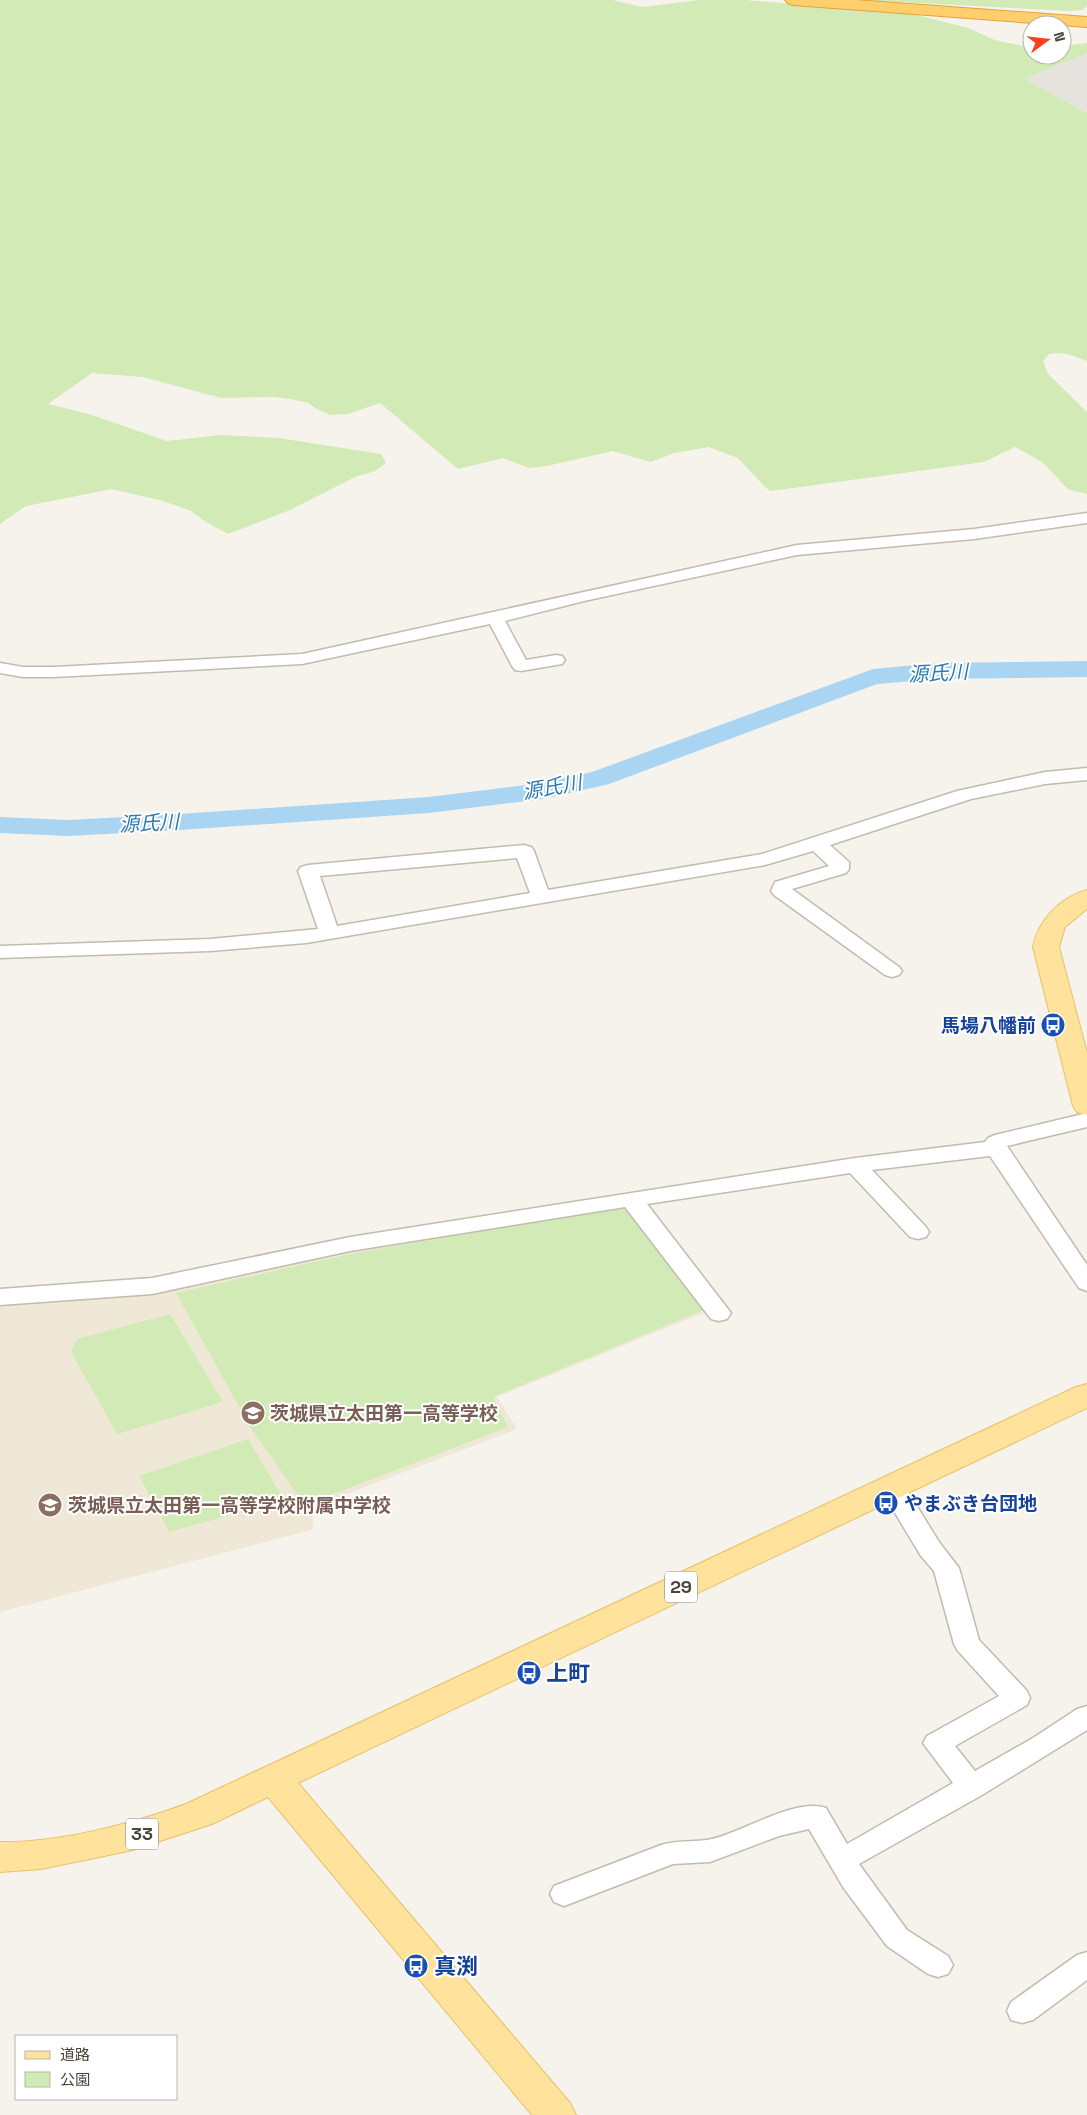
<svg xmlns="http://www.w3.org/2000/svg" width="1087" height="2115" font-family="'Space Grotesk','Noto Sans JP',sans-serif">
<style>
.industrial{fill:#e6e2dd}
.education{fill:#efe8d6}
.green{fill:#d2eab5}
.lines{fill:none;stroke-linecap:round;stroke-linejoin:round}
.river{fill:#a9d4f2;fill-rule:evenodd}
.minor-casing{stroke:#c2bbae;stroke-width:3}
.major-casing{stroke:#e6c16a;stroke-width:2}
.highway-casing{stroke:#e0a43c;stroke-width:2}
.minor{fill:#fff;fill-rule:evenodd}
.major{fill:#ffe39c;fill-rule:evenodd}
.highway{fill:#ffcf6e;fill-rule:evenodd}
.labels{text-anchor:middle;stroke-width:4;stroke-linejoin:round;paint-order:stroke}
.shield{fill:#fff;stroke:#817c74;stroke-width:1}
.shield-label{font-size:18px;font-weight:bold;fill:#4b4439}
.transit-label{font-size:19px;font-weight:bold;fill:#164399;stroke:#fff;text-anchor:end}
.education-label{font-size:19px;font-weight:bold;fill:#785e54;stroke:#fff;text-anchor:start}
.water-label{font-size:20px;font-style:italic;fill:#2e7ab2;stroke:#fff}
.near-transit-label{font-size:22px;font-weight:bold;fill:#164399;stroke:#fff;text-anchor:start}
</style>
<rect width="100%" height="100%" fill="#f6f3ec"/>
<!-- industrial -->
<path class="industrial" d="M1087,53V113L1025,79Z"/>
<!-- education -->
<path class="education" d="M627,1203L708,1311L497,1397L517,1429L310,1508L314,1523L311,1530L0,1612V1302L159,1290L304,1262L350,1250L443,1236L466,1230Z"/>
<!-- green -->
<g class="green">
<path d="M0,0H613L642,7L700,0H746L913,14L968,28L995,40L1032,48V55H1062V46L1087,43V53L1025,79L1087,113V361C1074,356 1063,351 1049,354L1043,361L1048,374L1087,412V494L1069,490L1042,462L1015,447L984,462L771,491L766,488L738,458L709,447L674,453L651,462L613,451L547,466L529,468L503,458L458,469L380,403L348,414L330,415L317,409L308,403L291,399L274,397L221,398L143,377L92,373L48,404L89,414L167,441L221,435L279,438L381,454L386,463L375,471L355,477L290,510L228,534L206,522L191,511L163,501L112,489L26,506L0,524Z"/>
<path d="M859,0H1087V6L1083,10L1071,11Z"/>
<path d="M624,1206L704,1310L493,1397L508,1427L305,1505L252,1430L176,1293L355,1253Z"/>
<path d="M170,1314L223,1402L117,1434L71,1352L77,1339Z"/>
<path d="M248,1439L284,1500L169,1532L139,1476Z"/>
</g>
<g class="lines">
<!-- river -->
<path class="river" d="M1087,661V677L936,679L877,684L609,784L543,799L429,813L180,830L68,836L0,833V817L68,820L180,814L429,797L543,783L592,772L873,669L936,663Z"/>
<defs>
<g id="minor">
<path d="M1087,513V523L974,539L797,555L584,601L505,621L526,660L556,655L562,656L565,660L562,664L521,671L515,670L512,666L490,624L302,664L54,677H23L0,673V663L23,667H54L302,654L797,545L974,529Z"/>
<path d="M1087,768V780L1045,784L971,799L830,845L849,862V869L846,873L792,889L899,967L902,971L899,975L892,977L885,975L774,895L771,891L775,882L829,866L813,851L765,865L306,943L210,951L0,958V946L210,939L318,929L298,871L301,867L308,865L524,845L531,847L534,851L548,890L762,854L957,791L1045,772ZM517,858L530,893L337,926L320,876Z"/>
<path d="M1087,1113V1127L1007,1146L1087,1265V1291L1079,1288L990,1156L872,1170L926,1227L929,1232L926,1237L918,1239L910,1237L850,1173L647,1204L731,1313L727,1319L719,1321L711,1319L625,1207L350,1251L152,1294L0,1305V1289L152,1278L350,1237L855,1158L985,1142L988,1138L995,1135Z"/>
<path d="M893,1479L902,1482L939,1542L959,1568L979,1640L1027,1691L1030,1698L1027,1705L955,1746L975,1771L1033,1738L1077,1709L1087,1706V1730L982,1795L859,1864L907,1930L948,1956L953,1965L948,1974L938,1977L928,1974L887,1946L843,1887L809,1829L779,1836L710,1862L673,1864L564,1906L554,1902L550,1894L554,1886L661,1845C676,1840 692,1842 707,1840C740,1835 793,1797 826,1808L847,1844L953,1783L923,1743L927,1736L999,1696L958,1651L954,1644L934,1571L921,1556L880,1488L884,1482Z"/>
<path d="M1087,1952V1980L1033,2020L1022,2023L1011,2020L1007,2011L1011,2002L1077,1955Z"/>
</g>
<g id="major">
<path d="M1087,890V909L1065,927L1059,947L1087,1053V1115L1077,1112L1073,1106L1033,947C1038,920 1061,897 1087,890Z"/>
<path d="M1087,1384V1408L298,1783L570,2103L576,2115H532L268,1797L212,1824L133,1850L41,1869L0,1872V1842C58,1843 132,1824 186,1804L1076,1387Z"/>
</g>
<path id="highway" d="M785,0H855L1087,17V27L793,5L788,3Z"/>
</defs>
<!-- minor casing -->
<use href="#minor" class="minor-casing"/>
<!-- major casing -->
<use href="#major" class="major-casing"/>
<!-- highway casing -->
<use href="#highway" class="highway-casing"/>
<!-- minor -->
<use href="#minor" class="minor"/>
<!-- major -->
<use href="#major" class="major"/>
<!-- highway -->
<use href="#highway" class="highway"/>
</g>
<!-- icons -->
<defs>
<symbol id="bus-disc" viewBox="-11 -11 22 22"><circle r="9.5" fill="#1a4fb4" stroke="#fff"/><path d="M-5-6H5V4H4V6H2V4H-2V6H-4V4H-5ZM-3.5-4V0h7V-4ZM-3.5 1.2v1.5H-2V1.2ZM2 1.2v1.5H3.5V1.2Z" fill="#fff"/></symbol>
<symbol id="school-disc" viewBox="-11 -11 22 22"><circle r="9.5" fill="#8d6e63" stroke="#fff"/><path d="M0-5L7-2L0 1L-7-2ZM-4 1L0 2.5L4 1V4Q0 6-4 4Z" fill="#fff"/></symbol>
</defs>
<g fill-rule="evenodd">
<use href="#bus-disc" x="1039" y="1011" width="28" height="28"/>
<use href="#school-disc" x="239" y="1399" width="28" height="28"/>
<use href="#bus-disc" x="872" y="1489" width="28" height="28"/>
<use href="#school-disc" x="36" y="1491" width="28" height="28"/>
<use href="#bus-disc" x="515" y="1659" width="28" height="28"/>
<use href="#bus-disc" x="402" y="1952" width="28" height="28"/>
</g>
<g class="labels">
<!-- shield labels -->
<g class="shield">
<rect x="665" y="1571.5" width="32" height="31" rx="4"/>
<rect x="126" y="1818.5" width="32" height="31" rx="4"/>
</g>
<g class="shield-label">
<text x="681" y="1593">29</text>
<text x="142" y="1840">33</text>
</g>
<!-- transit labels -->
<g class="transit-label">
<text x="1036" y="1032">馬場八幡前</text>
<text x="904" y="1510" text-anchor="start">やまぶき台団地</text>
</g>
<!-- education labels -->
<g class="education-label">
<text x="270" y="1420">茨城県立太田第一高等学校</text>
<text x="68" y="1512">茨城県立太田第一高等学校附属中学校</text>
</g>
<!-- water labels -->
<g class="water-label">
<text transform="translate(938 673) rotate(-3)" y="7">源氏川</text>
<text transform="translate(552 787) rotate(-10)" y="7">源氏川</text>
<text transform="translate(149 823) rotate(-3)" y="7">源氏川</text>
</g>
<!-- near-transit labels -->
<g class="near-transit-label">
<text x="546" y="1681">上町</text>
<text x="434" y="1974">真渕</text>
</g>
</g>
<!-- legend -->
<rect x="15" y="2035" width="162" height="65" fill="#ffffff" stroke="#b7b4b0"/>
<rect x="25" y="2051" width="25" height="8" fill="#ffe39c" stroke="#b7b4b0"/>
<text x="60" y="2060" font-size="15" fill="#4b4439">道路</text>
<rect x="25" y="2072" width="25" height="15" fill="#d2eab5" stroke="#b7b4b0"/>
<text x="60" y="2085" font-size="15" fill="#4b4439">公園</text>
<!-- north arrow -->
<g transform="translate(1047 40) rotate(75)"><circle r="24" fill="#ffffff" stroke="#b7b4b0"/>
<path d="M0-4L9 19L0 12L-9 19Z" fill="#fc3f1d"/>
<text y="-8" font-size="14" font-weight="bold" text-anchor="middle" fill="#4b4439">N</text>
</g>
</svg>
